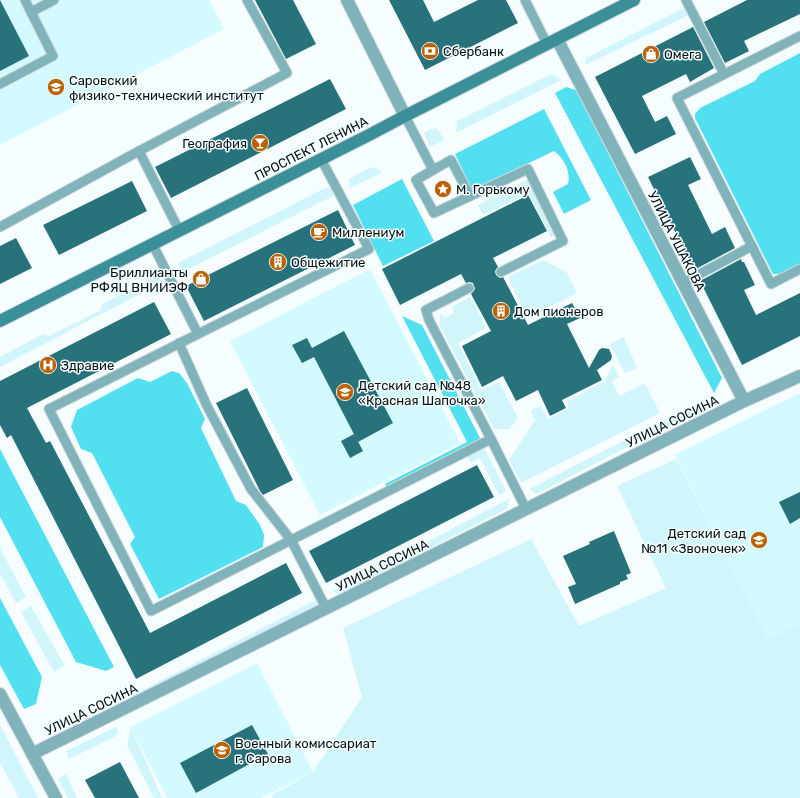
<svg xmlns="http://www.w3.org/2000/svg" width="800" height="798" font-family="Rubik,sans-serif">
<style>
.built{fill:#d3faff}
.green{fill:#d0f6fb}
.forest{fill:#52dff0}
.building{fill:#28727b}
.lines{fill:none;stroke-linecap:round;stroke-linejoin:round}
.lane-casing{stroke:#cfd7d9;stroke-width:11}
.street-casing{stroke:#cfd7d9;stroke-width:14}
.secondary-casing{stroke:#cfd7d9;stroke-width:14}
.lane{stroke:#80b3ba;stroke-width:9}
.street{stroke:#80b3ba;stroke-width:12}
.secondary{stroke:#3a8f99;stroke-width:12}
.labels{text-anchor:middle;stroke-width:3;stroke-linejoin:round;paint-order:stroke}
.poi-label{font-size:13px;fill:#051214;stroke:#f6fdfe;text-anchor:start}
.street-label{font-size:13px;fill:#051214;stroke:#f6fdfe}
</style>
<rect width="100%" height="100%" fill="#f6fdfe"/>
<!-- built -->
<g class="built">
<path d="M0,0H209L224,29L0,145Z"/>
<path d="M370,269L460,443L320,515L230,341Z"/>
<path d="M800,393V624L768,641L675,455Z"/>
<path d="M257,663L313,772L261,798H167L131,727Z"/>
</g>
<!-- green -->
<g class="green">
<path d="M684,8L689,15L585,65L586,58Z"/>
<path d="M551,74L562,80L456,133L457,121Z"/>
<path d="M436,128L439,131L444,140L430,147L424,133L430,129Z"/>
<path d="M375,167L382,173L349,188V179L368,169Z"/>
<path d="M526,180H529L557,234L551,237L528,193L483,215L478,205Z"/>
<path d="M325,188L333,189L337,194L180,273L178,263Z"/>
<path d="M543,260L567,273L577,293L528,318L508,277Z"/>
<path d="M156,276L163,282L0,367V357L43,334L49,336L101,310L102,304Z"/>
<path d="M470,297L486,328L458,343L481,390L499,382L518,418L510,429H494L439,324L441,312L444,318L454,313L452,307Z"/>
<path d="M624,337L637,368L625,373L610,344Z"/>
<path d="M613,365L619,377L612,381L619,396L645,383L660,413L521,483L509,460L535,420L531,410L541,406L548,419L569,408L566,402L605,381Z"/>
<path d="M706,399V406L537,494L529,489Z"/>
<path d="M484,447L506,491L499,495L480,458L471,463L467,456Z"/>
<path d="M676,459L768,640L800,624V798H273L272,795L313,772L362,697L343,628L531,539L579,626L666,588L617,486Z"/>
<path d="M509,499L508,508L339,595L333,591Z"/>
<path d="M0,548L26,597L16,603L0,574Z"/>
<path d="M318,599L317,605L138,698L135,694Z"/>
<path d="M31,606L65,666L54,672L21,612Z"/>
<path d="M0,725L38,798H19L0,762Z"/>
<path d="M116,727L119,732L114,737L69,759L66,751Z"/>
<path d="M131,727L162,798H154L127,745Z"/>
<path d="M66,774L77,798H68L58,779Z"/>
</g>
<!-- forest -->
<g class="forest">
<path d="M800,53V265L783,274H773L695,118V114L700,108L755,81L760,74Z"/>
<path d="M566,87L576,90L722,378L714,393L555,93Z"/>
<path d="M544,109L591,200L564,214L553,192L568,184C571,172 564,158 554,151L472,190L455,154Z"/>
<path d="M402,179L434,241L383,266L353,205Z"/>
<path d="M402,316L422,325L481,440L387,488L385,484L467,442Z"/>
<path d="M172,371L179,373L187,383L205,419L201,428L236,501L246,505L260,525L264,535L263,547L159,599L130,544L135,537L92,453L81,449L71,427L77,410L138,378L150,382Z"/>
<path d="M0,449L114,667L106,671L76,662L0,517Z"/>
<path d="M0,598L42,677L36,704L24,709L0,665Z"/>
</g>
<!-- building -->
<g class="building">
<path d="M0,0L29,56L0,71Z"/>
<path d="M255,0H293L316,44L286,59Z"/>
<path d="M389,0H423L434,22L478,0H506L518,23L425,70Z"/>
<path d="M747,0H800V14L744,41L749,51L725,63L704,22Z"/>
<path d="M693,27L714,68L690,82L686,74L642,96L655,122L667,116L676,134L635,154L595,77Z"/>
<path d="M330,79L346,109L171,198L155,167Z"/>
<path d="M690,157L701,179L688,185L712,234L725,227L735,248L694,270L648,177Z"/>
<path d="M132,181L147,211L59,255L43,225Z"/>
<path d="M528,195L547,231L493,258L498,267L495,271L496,275L500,278L503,277L528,325L572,303L580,318L567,324L589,368L599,350L602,348L609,349L612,356L611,360L597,370L602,380L562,400L566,408L550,416L538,390L516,401L503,376L482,387L462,346L491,331L471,294L475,289L473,283L469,282L466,283L461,274L400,305L382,269Z"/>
<path d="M338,210L355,245L204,321L186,286Z"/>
<path d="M16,238L32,268L0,284V246Z"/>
<path d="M741,259L742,262H744L755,285L744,290L756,315L800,293V336L742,365L700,281Z"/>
<path d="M154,302L171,334L27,408L46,443L50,441L150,633L286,563L302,593L136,679L11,435L7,438L0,425V381Z"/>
<path d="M344,331L393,423L358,442L314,357L302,363L292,345L307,338L312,348Z"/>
<path d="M247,388L293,480L263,495L260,491L216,403Z"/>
<path d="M354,434L363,451L350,458L341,441Z"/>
<path d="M477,465L494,497L326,583L309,551Z"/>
<path d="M800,492V518L790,524L779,502Z"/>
<path d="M614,531L631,573L626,575L628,579L620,582V584L575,604L568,587L576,584L563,556L590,544L589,542Z"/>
<path d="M252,725L268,754L196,793L180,763Z"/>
<path d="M120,762L139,798H95L85,780Z"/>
</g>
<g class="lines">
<defs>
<g id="lane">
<path d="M525,0L547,44"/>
<path d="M686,0L724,74"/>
<path d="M31,12L54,0"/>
<path d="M800,36L677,98L771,284L800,269"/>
<path d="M0,84L53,56L25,0"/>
<path d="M405,116L433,170L416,180L434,213L528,169L563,241L501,272"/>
<path d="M139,151L287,73L247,0"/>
<path d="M433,170L451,160L470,196"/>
<path d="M0,227L139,151L179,230"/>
<path d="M152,243L198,334L49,409L151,611L491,439L526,509"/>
<path d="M683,283L752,246"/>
<path d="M469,288L426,310L429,320L491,439"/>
<path d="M198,334L369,249L321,159"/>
<path d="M179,343L207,406L251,489L291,540L326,608"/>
</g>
<g id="street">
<path d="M347,0L405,116"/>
<path d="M557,39L744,401"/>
<path d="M0,694L56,798"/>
<path d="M32,754L744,401L800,376"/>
</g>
<path id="secondary" d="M0,321L369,135L405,116L634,0"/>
</defs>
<!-- lane casing -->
<use href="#lane" class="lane-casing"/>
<!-- street casing -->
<use href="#street" class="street-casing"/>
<!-- secondary casing -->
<use href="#secondary" class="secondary-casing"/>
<!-- lane -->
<use href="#lane" class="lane"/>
<!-- street -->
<use href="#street" class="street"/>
<!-- secondary -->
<use href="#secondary" class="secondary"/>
</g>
<!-- icons -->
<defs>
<symbol id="bank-disc" viewBox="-11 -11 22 22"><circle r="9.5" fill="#bb6100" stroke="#f6fdfe"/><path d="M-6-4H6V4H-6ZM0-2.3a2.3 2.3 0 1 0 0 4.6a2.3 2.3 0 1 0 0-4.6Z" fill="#fff"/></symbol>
<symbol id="shop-disc" viewBox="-11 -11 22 22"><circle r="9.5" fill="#bb6100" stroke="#f6fdfe"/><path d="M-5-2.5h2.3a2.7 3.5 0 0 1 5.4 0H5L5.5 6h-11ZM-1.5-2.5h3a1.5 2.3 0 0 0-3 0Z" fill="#fff"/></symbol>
<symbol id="university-disc" viewBox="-11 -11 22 22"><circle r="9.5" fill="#bb6100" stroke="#f6fdfe"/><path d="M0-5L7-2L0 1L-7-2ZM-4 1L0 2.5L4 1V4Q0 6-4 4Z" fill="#fff"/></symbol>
<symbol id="bar-disc" viewBox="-11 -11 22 22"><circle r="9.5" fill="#bb6100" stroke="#f6fdfe"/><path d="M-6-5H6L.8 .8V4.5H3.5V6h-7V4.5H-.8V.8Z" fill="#fff"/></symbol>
<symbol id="sight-disc" viewBox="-11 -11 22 22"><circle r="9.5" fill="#bb6100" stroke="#f6fdfe"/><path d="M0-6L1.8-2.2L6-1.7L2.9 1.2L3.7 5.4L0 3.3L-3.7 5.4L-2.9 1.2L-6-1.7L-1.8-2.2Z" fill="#fff"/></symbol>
<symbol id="cafe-disc" viewBox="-11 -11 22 22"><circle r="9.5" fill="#bb6100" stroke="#f6fdfe"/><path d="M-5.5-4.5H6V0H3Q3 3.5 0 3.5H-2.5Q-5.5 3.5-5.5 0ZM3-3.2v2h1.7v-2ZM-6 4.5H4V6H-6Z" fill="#fff"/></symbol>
<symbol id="building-disc" viewBox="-11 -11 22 22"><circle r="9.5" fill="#bb6100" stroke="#f6fdfe"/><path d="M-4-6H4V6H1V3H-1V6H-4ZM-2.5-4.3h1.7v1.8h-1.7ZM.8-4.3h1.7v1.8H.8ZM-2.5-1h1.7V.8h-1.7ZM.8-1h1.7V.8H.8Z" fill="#fff"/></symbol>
<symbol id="hospital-disc" viewBox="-11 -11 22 22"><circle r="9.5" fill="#bb6100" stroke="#f6fdfe"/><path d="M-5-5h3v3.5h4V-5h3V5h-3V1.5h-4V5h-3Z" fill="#fff"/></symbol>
<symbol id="school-disc" viewBox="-11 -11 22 22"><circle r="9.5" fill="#bb6100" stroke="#f6fdfe"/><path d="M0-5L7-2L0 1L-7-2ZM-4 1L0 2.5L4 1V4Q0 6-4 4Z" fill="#fff"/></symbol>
</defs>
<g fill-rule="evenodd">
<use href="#bank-disc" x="420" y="41" width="20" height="20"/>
<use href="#shop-disc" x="641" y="44" width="20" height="20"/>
<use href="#university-disc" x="46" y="77" width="20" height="20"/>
<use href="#bar-disc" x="250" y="133" width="20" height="20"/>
<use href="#sight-disc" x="433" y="179" width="20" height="20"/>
<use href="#cafe-disc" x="309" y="222" width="20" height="20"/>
<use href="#building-disc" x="268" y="252" width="20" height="20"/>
<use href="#shop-disc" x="191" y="269" width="20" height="20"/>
<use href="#building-disc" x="491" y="301" width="20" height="20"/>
<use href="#hospital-disc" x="38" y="355" width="20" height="20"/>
<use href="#school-disc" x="335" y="382" width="20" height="20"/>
<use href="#school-disc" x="749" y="530" width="20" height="20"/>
<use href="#school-disc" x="212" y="740" width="20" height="20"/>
</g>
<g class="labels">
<!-- poi labels -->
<g class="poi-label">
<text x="443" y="56">Сбербанк</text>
<text x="664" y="59">Омега</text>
<text x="69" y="85">Саровский<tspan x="69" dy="15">физико-технический институт</tspan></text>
<text x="247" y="148" text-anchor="end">География</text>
<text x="456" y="194">М. Горькому</text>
<text x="332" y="237">Миллениум</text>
<text x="291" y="267">Общежитие</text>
<text x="188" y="277" text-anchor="end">Бриллианты<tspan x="188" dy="15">РФЯЦ ВНИИЭФ</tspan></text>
<text x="514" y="316">Дом пионеров</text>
<text x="61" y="370">Здравие</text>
<text x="358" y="390">Детский сад №48<tspan x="358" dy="15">«Красная Шапочка»</tspan></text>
<text x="746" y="538" text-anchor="end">Детский сад<tspan x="746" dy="15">№11 «Звоночек»</tspan></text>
<text x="235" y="748">Военный комиссариат<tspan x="235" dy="15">г. Сарова</tspan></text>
</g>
<!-- street labels -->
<g class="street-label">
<text transform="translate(311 148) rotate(-27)" y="5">ПРОСПЕКТ ЛЕНИНА</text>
<text transform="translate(677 241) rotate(63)" y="5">УЛИЦА УШАКОВА</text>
<text transform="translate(672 421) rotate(-26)" y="5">УЛИЦА СОСИНА</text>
<text transform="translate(382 565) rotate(-26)" y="5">УЛИЦА СОСИНА</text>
<text transform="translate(91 709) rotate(-26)" y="5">УЛИЦА СОСИНА</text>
</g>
</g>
</svg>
